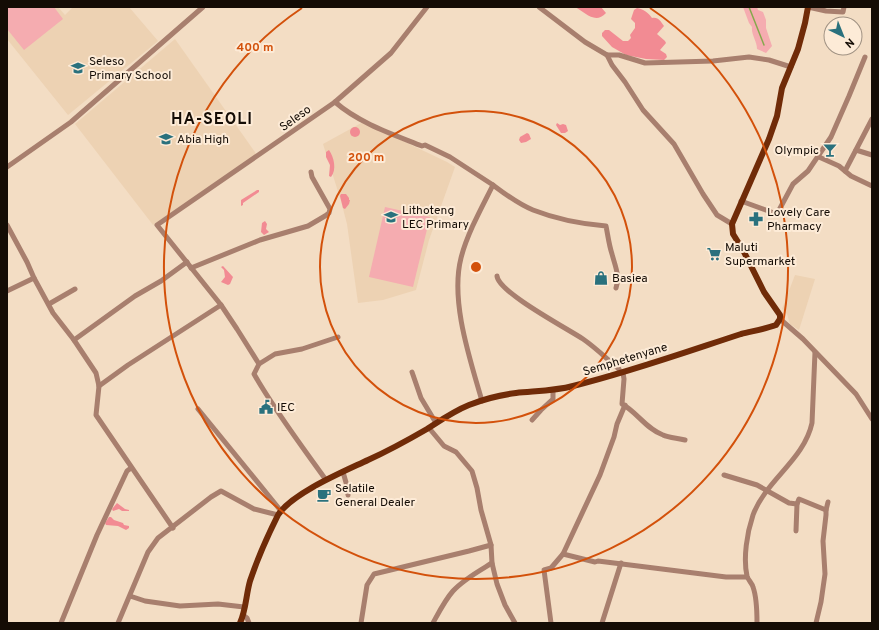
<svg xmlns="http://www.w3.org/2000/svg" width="879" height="630" font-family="Overpass,sans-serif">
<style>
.built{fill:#edd2b3}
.green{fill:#f5acb0}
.forest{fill:#f28b93}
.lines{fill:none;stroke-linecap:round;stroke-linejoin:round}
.stream{stroke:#85a84c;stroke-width:1.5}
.minor{stroke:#a87f6e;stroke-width:5}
.major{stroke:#702b08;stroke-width:6}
.ring{fill:none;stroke:#d3510b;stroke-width:2}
.labels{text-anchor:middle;stroke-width:4;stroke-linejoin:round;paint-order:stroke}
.poi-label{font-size:12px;fill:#140c05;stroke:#fdebd7;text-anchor:start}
.street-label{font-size:12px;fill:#140c05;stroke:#fdebd7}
.district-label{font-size:16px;font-weight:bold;letter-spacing:1px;fill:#140c05;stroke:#fdebd7}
.centre{fill:#d3510b;stroke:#fdebd7;stroke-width:2}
.ring-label{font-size:12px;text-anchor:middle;font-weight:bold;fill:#d3510b;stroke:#fdebd7;stroke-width:4;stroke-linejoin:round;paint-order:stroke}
</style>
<rect width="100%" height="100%" fill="#f3ddc4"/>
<!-- built -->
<g class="built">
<path d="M7,7H58L65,15L73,7H129L158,41L68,115L7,39Z"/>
<path d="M175,39L257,155L153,225L75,124Z"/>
<path d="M363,122L447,162L455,167L429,240L416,290L383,300L358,303L347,224L341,201L323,144Z"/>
<path d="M795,275L815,279L799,330L790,324L787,314L782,309Z"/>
</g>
<!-- green -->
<g class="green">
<path d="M7,7H54L63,19L24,50L7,29Z"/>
<path d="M743,7H757L758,10L763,12L766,20V28L772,46L766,53L757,49C757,41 751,35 752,27L749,23Z"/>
<path d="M385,207L430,217L413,287L369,277Z"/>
</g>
<!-- forest -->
<g class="forest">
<path d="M575,7H601L606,13C595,25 585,12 575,7Z"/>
<path d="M637,8C643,9 649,13 652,18C659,17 660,21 664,26L657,34L665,41L666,43L660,50L666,54L667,57L664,60L646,59L626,55L612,47L602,36V33L605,30H609L623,41H628L631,38L630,35L635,28V23L631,19L634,10Z"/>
<path d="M557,123L560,125L563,124L566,125L568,131L565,133H561L556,125Z"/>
<circle cx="355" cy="132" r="5"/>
<path d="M527,133L529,134L531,139L526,142L521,143L519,140L520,137Z"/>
<path d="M329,150C334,157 337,170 331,177L329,176L330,165L326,157V152Z"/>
<path d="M257,190H259V192L243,203V205L241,206V200Z"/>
<path d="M341,194H346L349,198V200H350L349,204L345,209L343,208L340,196Z"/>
<path d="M265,221L267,224L266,229L269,232L264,235L261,232L262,223Z"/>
<path d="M223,266L233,277L230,284L228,285L221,282L225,277L224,270L221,267Z"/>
<path d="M117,503L125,509L129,510V511H122L119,509L113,511L112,509Z"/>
<path d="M109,517H111L114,520L123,523L124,525L129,526V528L126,530L118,526L106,525L105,523Z"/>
</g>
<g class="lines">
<!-- stream -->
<path class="stream" d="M749,7L764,45"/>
<!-- minor -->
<g class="minor">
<path d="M539,7L585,42L607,55L612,65L625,82L643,110L674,144L703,194L717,215L732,224"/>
<path d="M808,7L826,11L843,12L844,7"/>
<path d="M607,55H619L645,63L713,61L749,57L769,60L791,67"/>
<path d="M335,102C359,123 392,134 422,146L425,145L450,157L493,185C482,207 467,234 461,258C450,301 470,359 482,401"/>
<path d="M856,150L872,155"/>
<path d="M819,157L839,166L845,171L872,119"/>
<path d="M7,167L71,122L203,7"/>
<path d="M845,171L851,176L872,186"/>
<path d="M493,185C505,194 518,204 533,210C556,219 581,224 606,226C608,236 609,245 612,254C615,266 620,275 616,288"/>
<path d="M741,201L774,213L778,212L793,184L808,171L831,137L849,96L865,57"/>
<path d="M7,225L27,262L34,278L53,313L74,340L96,373L99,386L96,415L173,528"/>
<path d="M191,268L260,240L308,226L325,216L329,213L330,209L312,177L311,172"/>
<path d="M497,276C498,292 568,329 583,339C596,348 607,359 619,369L620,373"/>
<path d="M7,291L34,278"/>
<path d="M49,304L75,289"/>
<path d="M780,319L803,339L856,394L872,419"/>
<path d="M74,340L135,296L161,281L187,262"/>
<path d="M259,364L275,354L302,349L338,337"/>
<path d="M412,372L421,398L436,423"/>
<path d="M623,373L624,379L622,404C637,412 646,429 663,435C669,438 678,438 685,440"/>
<path d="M99,386L128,365L221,305"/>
<path d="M198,409L281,511"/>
<path d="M532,420L541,410L553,399V390"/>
<path d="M429,428L444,446L456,452L472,471L477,488L481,510L491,545L492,563L497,584L505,605L515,623"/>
<path d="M343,472L347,486L348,495"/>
<path d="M724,475L757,485L789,503L797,504"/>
<path d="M326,480C301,445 275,411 254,374L259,364L237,329L221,305L157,225L335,102L391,53L427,7"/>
<path d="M796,531L797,504L799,499L826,510"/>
<path d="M563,554L600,475L614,437L617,424L625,405"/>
<path d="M130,596L145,601L180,606L218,604L244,607"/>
<path d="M243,615L247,618L249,623"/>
<path d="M61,623L97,535L127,471L131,468"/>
<path d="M118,623L148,552L158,538L211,497L221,491L254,509L278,515"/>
<path d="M361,623L367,585L374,574L469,551L491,545"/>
<path d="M433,623C439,612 445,600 453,591C464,579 479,571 492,563"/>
<path d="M551,623L544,570L551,568L563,554L595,562L598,561L726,577H747"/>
<path d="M602,623L621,563"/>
<path d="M757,623C757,611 757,598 753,587C752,583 748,580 747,576C743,558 747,533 753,515C766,480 804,460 812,423L815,352"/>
<path d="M816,623L821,602L825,574L823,541L826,515V510L828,502"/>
</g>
<!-- major -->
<path class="major" d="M240,623C246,610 246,595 250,581C258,557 267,537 278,515C292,493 345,471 368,460C388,451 408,440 427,429C441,420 454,411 469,405C484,399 500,395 516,393C535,391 555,391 573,386C630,372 686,352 741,334C753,331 765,329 776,325L780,319V315L764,292L743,250L733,234L732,224L769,139L777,116L782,88L798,49L805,23L808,7"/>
</g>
<!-- distance rings -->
<g class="ring">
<circle cx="476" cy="267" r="156"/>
<path d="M650 8A312 312 0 1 1 302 8"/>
</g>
<!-- icons -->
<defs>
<symbol id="school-bare" viewBox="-9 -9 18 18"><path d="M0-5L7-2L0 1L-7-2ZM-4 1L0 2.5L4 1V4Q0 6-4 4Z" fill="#2a717d" stroke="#fdebd7" stroke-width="2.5" paint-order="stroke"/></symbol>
<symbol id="bar-bare" viewBox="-9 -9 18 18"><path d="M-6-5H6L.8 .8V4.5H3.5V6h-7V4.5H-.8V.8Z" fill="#2a717d" stroke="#fdebd7" stroke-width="2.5" paint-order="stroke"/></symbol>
<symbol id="pharmacy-bare" viewBox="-9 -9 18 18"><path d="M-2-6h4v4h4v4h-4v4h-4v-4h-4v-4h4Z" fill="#2a717d" stroke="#fdebd7" stroke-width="2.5" paint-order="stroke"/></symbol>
<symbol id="supermarket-bare" viewBox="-9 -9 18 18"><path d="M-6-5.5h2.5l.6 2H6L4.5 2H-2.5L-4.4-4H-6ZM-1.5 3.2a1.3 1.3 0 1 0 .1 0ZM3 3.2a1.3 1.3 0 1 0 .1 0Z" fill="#2a717d" stroke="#fdebd7" stroke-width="2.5" paint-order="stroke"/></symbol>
<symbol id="shop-bare" viewBox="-9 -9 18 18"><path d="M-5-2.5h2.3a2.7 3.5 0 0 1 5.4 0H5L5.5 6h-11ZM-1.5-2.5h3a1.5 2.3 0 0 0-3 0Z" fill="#2a717d" stroke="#fdebd7" stroke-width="2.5" paint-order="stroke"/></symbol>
<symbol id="civic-bare" viewBox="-9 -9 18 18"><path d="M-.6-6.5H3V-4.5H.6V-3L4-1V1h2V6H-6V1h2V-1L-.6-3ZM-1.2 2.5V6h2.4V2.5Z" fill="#2a717d" stroke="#fdebd7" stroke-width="2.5" paint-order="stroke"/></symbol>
<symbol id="cafe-bare" viewBox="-9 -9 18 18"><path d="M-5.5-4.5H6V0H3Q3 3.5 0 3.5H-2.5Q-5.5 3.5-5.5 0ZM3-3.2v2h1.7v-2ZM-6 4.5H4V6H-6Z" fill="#2a717d" stroke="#fdebd7" stroke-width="2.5" paint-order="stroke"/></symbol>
</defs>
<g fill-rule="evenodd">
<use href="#school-bare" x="68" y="58" width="20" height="20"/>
<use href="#school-bare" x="156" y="129" width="20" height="20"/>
<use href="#bar-bare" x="820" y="140" width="20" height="20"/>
<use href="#school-bare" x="381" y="207" width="20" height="20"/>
<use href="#pharmacy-bare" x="746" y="209" width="20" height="20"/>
<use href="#supermarket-bare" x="704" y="244" width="20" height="20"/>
<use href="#shop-bare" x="591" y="268" width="20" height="20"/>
<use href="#civic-bare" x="256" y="397" width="20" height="20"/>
<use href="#cafe-bare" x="314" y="485" width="20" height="20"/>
</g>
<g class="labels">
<!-- poi labels -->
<g class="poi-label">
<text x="89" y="65">Seleso<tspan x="89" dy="14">Primary School</tspan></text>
<text x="177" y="143">Abia High</text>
<text x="819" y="154" text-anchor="end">Olympic</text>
<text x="402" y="214">Lithoteng<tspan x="402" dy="14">LEC Primary</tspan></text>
<text x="767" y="216">Lovely Care<tspan x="767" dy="14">Pharmacy</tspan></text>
<text x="725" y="251">Maluti<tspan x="725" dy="14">Supermarket</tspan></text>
<text x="612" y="282">Basiea</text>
<text x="277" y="411">IEC</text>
<text x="335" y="492">Selatile<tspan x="335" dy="14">General Dealer</tspan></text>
</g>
<!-- street labels -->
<g class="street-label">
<text transform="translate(295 118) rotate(-36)" y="4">Seleso</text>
<text transform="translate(625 359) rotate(-17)" y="4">Semphetenyane</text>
</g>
<!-- district labels -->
<g class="district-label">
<text x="212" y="124">HA-SEOLI</text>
</g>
</g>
<circle cx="476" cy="267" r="6" class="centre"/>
<g class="ring-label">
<text x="255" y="51">400 m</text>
<text x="366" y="161">200 m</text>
</g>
<!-- border -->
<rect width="879" height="630" fill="none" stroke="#140c05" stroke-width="16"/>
<!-- north arrow -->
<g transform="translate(843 36) rotate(137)"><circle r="19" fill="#fdebd7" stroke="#a09283"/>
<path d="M0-3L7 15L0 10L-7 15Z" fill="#2a717d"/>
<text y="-6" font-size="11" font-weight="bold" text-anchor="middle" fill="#140c05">N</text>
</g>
</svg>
